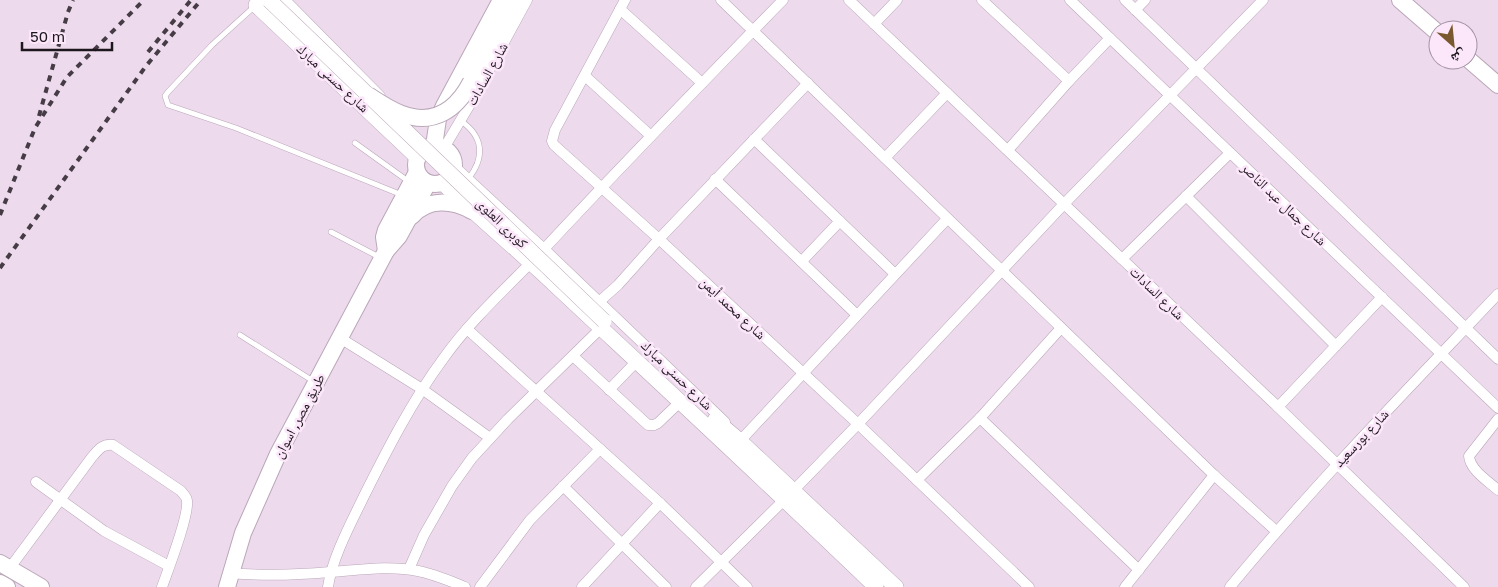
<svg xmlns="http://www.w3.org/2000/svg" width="1498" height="587" font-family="'Golos Text','Noto Naskh Arabic',sans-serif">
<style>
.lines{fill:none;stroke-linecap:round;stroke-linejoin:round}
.service-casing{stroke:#baa7b8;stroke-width:6}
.minor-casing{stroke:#baa7b8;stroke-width:11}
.secondary-casing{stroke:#baa7b8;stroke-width:16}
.primary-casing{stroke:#baa7b8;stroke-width:18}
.service{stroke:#fff;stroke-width:5}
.minor{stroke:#fff;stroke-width:10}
.secondary{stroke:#fff;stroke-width:15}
.primary{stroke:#fff;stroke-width:16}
.rail{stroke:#453c45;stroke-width:4;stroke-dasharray:6 6;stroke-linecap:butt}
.secondary-bridge-casing{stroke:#baa7b8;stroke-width:16;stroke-linecap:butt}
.primary-bridge-casing{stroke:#baa7b8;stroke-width:18;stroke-linecap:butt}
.secondary-bridge{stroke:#fff;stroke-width:15}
.primary-bridge{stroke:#fff;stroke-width:16}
.labels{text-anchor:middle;stroke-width:5;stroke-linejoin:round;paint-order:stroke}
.street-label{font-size:14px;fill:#1d161d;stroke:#fce7fa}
</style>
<rect width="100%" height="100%" fill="#eedaed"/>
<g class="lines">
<defs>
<g id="service">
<path d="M256,5L212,45L168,92L165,96L168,105L236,128L402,195"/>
<path d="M461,121C484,137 485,158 468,179"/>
<path d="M355,143L408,181"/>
<path d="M331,232L379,257"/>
<path d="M240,335L313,381"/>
</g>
<g id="minor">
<path d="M282,0L288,3L380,96"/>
<path d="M625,0L555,130L552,141L554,145L659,239L858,424L1029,587"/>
<path d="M721,0L1214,475L1276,531"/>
<path d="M849,0L1278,407L1464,587"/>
<path d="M982,0L1069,81L1110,38"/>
<path d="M1070,0L1498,408"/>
<path d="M1125,0L1498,359"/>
<path d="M620,9L702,83"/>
<path d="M1135,10L1145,0"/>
<path d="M874,24L897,0"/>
<path d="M585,76L651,136"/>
<path d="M754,139L895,274"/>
<path d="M444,148L475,96L527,0"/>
<path d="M1008,150L1069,81"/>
<path d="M885,158L947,93"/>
<path d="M455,167L544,249L725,422"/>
<path d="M715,179L857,315"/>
<path d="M1186,196L1336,346"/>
<path d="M1122,259L1230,153"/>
<path d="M802,261L840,221"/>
<path d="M600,301L618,285L659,239L808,83"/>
<path d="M467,329L660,503L747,587"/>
<path d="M340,338L422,389L490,438"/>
<path d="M573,356L648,425H654L658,423L681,401"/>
<path d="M609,390L637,361"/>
<path d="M1278,407L1382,297"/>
<path d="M980,418L1139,570"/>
<path d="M1498,419L1469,456C1470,470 1488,481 1498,490"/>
<path d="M737,437L740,441L947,219"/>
<path d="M917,480L980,418L1061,328"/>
<path d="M36,482L104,531L169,566"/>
<path d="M563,486L666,587"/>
<path d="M793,491L858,424L1064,204L1263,0"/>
<path d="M9,569L92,457C98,450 103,443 113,445L181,491C184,495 187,497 187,501C189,516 168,570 162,587"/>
<path d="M409,569L424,535L452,486L472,458L508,419L601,328"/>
<path d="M230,573C263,576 297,575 330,572C359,570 389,565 418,571C434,574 450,581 465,587"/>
<path d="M328,587C332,558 351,523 364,496C387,450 412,401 443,359C472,318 511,284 545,248C623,164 703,82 783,0"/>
<path d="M480,587L530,520L600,449"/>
<path d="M582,587L660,503"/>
<path d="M696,587L785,499"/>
<path d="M1125,587L1214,475"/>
<path d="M1230,587C1314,485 1407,390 1498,294"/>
</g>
<g id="secondary">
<path d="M256,5L418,158"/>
<path d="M443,183C479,218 518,250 555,285C662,385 770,485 876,587"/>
<path d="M715,420L740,441L896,587"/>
</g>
<g id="primary">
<path d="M1400,0L1438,33"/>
<path d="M1468,59L1498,85"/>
<path d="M471,82L514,0"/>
<circle cx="435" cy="165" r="19"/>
<path d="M434,146L438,119L444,106L501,0"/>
<path d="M412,216C428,198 452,200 472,211"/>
<path d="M386,251L384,237L386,230L417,172"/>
<path d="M0,563L41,587"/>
<path d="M0,583L7,587"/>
<path d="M227,587L243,533L278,454L386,251L399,236L428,183"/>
</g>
</defs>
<!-- service casing -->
<use href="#service" class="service-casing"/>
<!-- minor casing -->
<use href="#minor" class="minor-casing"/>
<!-- secondary casing -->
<use href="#secondary" class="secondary-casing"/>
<!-- primary casing -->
<use href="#primary" class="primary-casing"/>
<!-- service -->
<use href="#service" class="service"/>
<!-- minor -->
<use href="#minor" class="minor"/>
<!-- secondary -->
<use href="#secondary" class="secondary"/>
<!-- primary -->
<use href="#primary" class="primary"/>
<!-- rail -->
<g class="rail">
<path d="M148,52L191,0"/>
<path d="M39,116L68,12L73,0"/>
<path d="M0,215L35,128L67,77L144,0"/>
<path d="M0,268L146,66L201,0"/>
</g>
<defs>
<path id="secondary-bridge" d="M269,0L604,321"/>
<path id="primary-bridge" d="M368,95C379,102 390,110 402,114C434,126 457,109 471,82"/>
</defs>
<!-- secondary-bridge casing -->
<use href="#secondary-bridge" class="secondary-bridge-casing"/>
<!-- primary-bridge casing -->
<use href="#primary-bridge" class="primary-bridge-casing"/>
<!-- secondary-bridge -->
<use href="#secondary-bridge" class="secondary-bridge"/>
<!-- primary-bridge -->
<use href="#primary-bridge" class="primary-bridge"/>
</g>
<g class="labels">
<!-- street labels -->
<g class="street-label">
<text transform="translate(487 74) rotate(-61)" y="5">شارع السادات</text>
<text transform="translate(333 78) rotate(43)" y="5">شارع حسنى مبارك</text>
<text transform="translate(1284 204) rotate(44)" y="5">شارع جمال عبد الناصر</text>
<text transform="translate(502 223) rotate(44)" y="5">كوبرى العلوى</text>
<text transform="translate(1157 293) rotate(44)" y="5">شارع السادات</text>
<text transform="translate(733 308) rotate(43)" y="5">شارع محمد أيمن</text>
<text transform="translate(677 375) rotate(44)" y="5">شارع حسنى مبارك</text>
<text transform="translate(299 416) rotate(-62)" y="5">طريق مصر, اسوان</text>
<text transform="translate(1361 438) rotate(-47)" y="5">شارع بورسعيد</text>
</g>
</g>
<!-- north arrow -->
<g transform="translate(1453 45) rotate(153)"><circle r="24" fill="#fce7fa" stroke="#a393a2"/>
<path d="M0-4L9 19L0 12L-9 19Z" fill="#7b5930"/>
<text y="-8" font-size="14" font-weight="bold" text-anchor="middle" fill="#1d161d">ش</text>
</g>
<!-- scale -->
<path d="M22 42v8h90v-8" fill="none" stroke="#1d161d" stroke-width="2.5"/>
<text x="30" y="42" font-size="15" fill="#1d161d" stroke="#fce7fa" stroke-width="4" paint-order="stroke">50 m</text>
</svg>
